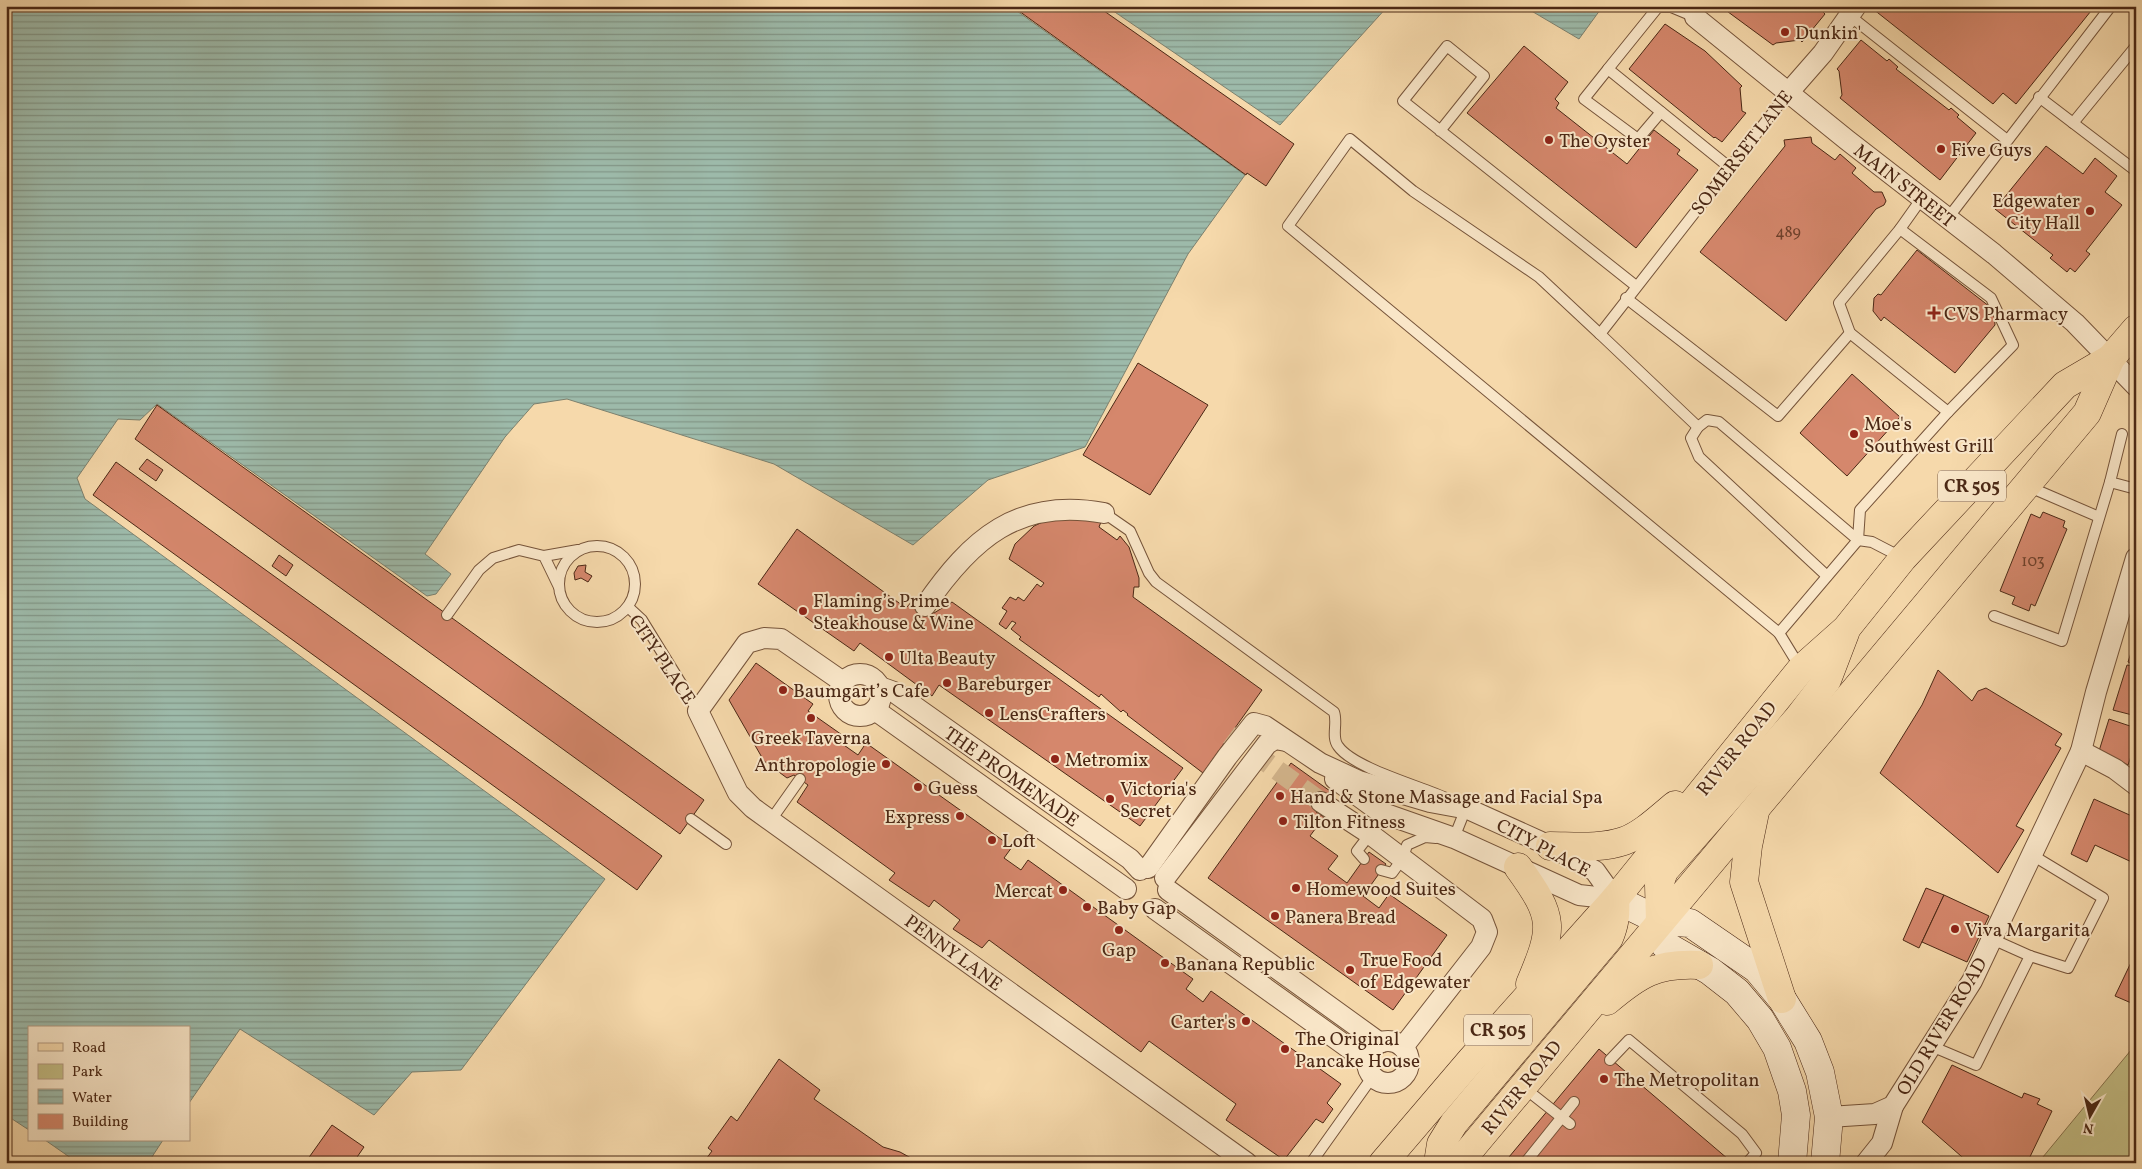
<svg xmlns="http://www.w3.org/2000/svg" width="2142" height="1169" font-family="Vollkorn,serif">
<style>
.park{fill:#c3bd84;stroke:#87724c}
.water{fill:url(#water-rules);stroke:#7c806e}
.building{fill:#d5876c;stroke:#4b2815}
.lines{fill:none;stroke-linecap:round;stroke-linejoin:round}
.minor-tunnel{stroke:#d4b68d;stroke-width:20;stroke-dasharray:20 10;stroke-linecap:butt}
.service-casing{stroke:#76543a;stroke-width:12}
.minor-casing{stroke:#76543a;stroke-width:22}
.secondary-casing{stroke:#4b2815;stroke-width:29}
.primary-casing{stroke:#4b2815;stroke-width:29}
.service{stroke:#f9e6c8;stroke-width:10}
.minor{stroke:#f9e6c8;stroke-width:20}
.secondary{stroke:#f9e6c8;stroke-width:28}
.primary{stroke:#f6d9ab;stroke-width:28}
.poi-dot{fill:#8f2418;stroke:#f9e6c8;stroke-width:2}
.labels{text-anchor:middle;stroke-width:4;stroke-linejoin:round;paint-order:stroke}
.number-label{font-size:16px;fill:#6e402b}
.shield{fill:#f9e6c8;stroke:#7f614b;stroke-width:1}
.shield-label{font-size:18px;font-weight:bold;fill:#4b2815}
.poi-label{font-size:19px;fill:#4b2815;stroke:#f9e6c8;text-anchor:start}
.street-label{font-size:19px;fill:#4b2815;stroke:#f9e6c8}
</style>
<defs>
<pattern id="water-rules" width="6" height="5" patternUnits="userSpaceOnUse" patternTransform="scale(1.25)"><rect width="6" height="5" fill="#9dbaaa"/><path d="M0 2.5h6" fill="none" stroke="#829789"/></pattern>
</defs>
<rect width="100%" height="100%" fill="#f6d9ab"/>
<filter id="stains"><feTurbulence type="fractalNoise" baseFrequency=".004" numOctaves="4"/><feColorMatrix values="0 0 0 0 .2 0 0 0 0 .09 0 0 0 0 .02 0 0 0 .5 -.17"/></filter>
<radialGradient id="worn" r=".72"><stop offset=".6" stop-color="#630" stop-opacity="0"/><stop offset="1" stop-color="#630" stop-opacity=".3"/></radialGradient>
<!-- park -->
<path class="park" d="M2136,1044V1163H2038Z"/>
<!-- water -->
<g class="water">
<path d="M6,6H1010L1245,175L1188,254L1085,447L988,480L913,545L774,464L567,399L534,404L505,437L425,554L451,574L436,594L427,596L157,404L140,420L118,419L77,478L85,499L605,879L461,1070L412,1072L374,1115L240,1029L189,1103V1028H29V1130L6,1115Z"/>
<path d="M1106,6H1388L1280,125Z"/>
<path d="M1523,6H1603L1579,39Z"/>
<path d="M45,1140H163L148,1163H78Z"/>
</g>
<!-- building -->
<g class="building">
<path d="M1012,6H1097L1294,144L1266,186L1247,173L1246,175Z"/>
<path d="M1720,6H1817L1825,14L1802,42L1800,40L1776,43L1773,45Z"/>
<path d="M1876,6H2095L2016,104L2003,93L1993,104L1873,9Z"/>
<path d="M1665,24L1705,51L1742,86L1740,88L1742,111L1746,113L1722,142L1715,137L1714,138L1629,69Z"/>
<path d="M1861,40L1887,61L1889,59L1898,67L1896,69L1949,110L1951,108L1959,115L1957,117L1976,133L1940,180L1840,98L1842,95L1839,71L1837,69Z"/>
<path d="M1524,46L1568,82L1555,99L1559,103L1556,108L1627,164L1654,130L1680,150L1677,154L1698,170L1636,248L1467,113Z"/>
<path d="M1811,137L1812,143L1835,160L1840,154L1856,168L1852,173L1874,192H1882L1886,201L1884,205L1876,209L1786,321L1700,252L1785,146L1784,140Z"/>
<path d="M2046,146L2083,174L2095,158L2117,176L2105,192L2122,205L2086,251L2090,254L2075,272L2070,268L2067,272L2050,258L2053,255L1995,209Z"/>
<path d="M1917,250L1994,310L1995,325L1955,373L1884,317L1881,321L1873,311L1874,298L1878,294L1881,295Z"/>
<path d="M1138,363L1208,405L1150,495L1083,455Z"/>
<path d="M1852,374L1900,417L1847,476L1800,433Z"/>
<path d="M157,405L704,800L680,834L135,439Z"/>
<path d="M147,459L163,470L156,481L139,469Z"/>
<path d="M116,462L662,856L637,890L93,495Z"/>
<path d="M2043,512L2065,521L2063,527L2067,529L2035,606L2031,604L2029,611L2012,604L2015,597L2000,591L2031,514L2040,518Z"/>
<path d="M1088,517L1101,522L1099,527L1117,540L1120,536L1129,547L1139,578V587H1134L1133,597L1262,690L1203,773L1127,715L1128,714L1123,710L1121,712L1101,694L1099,697L1019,639L1021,637L1011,629L1016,623L1012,621L1006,629L999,624L1007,611L1002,608L1010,597L1016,600L1018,597L1024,601L1037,584L1041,587L1044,583L1009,559L1015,544L1034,526L1047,520Z"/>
<path d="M797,529L906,608L915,598L934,613L952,602L1183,768L1140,826L939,685L932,696L860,643L854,651L758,584Z"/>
<path d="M279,555L293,565L286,576L272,566Z"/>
<path d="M586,565L585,572L592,576L588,582L581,578L575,580L574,573L578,566Z"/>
<path d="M2136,637V665L2128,662Z"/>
<path d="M756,663L813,704L808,711L845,737L841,743L858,755L866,743L1012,847L1004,858L1021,870L1028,860L1193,979L1186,989L1203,1002L1211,991L1341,1084L1327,1103L1333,1109L1323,1123L1316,1119L1284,1160L1226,1120L1236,1104L1149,1041L1141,1052L989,940L982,948L953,929L960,920L934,900L929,907L889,880L895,873L797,802L808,785L794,775L787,778L764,761L729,700Z"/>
<path d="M2127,665L2136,667V716L2113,710Z"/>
<path d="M1938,670L1972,701L1978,691L1986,688L2062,734L2055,745L2061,748L2016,826L2024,830L1998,873L1880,773L1922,705Z"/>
<path d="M2109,719L2136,728V742L2128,765L2099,751Z"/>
<path d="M1291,763L1330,791L1316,812L1324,817L1310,836L1338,856L1328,869L1347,883L1369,852L1386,864L1363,896L1379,908L1389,894L1447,935L1393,1010L1208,878Z"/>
<path d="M2094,799L2134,817L2136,813V864L2095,845L2087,862L2071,854Z"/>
<path d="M1926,888L1944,895L1919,948L1903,940Z"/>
<path d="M1944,895L1989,916L1967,962L1922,942Z"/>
<path d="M2136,952V1005L2115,996Z"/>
<path d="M1599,1049L1728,1159L1725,1163H1504Z"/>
<path d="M779,1059L820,1090L814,1099L883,1147L900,1152L920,1163H703L712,1151L708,1148L731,1116L737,1121Z"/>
<path d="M1952,1065L2022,1098L2024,1093L2040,1099L2037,1104L2052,1111L2027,1163H1969L1922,1122Z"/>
<path d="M332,1125L364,1147L353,1163H305Z"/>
</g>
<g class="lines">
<!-- minor-tunnel -->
<path class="minor-tunnel" d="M1229,735L1321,802"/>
<defs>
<g id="service">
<path d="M1850,16L2007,140"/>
<path d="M1695,17L1671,7H1658L1608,69L1729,167"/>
<path d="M1608,69L1584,99L1638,139L1661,112"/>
<path d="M2039,97L2136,171"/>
<path d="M2073,123L2136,46"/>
<path d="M1440,131L1484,76L1447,46L1403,101L1636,286"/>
<path d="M1922,198L1900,229L1839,303L1850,333L1948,412"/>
<path d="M1948,218L2111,6"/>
<path d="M1626,298L1778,416L1850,333"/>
<path d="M1600,334L1539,277L1413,191L1350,139L1288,226L1779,633L1801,669"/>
<path d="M1698,427L1600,334L1788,93"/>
<path d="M2122,434L2110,482L2136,489"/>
<path d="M2027,486L2099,517"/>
<path d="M1104,513L1130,531L1149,573L1156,582L1334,712C1338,723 1331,737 1338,746C1353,768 1420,786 1446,798"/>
<circle cx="597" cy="584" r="38"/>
<path d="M544,556L578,550"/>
<path d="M1827,576L1699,457L1691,438L1698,427L1707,420L1719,422L1858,540L1872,542L1901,557"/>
<path d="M628,607L642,620L698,711"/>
<path d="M447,615L479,570L493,558L519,550L544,556L559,587"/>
<path d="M1994,616L2062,641L2110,482"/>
<path d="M1779,633L1858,540L1860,510L1948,412L2013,345L1991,298L1900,229"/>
<path d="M691,819L726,844"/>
<path d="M771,820L800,779"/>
<path d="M1450,838H1454L1466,808"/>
<path d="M1364,859L1357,851L1370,834"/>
<path d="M1381,870L1392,873L1403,858L1407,845L1425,837L1436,838"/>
<path d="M2030,956L2068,968L2103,898L2032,855"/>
<path d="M1931,1046L1976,1065L2030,956L1992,939"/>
<path d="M1610,1060L1629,1040L1742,1134L1756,1153L1747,1163"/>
<path d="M1523,1087L1570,1124"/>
<path d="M1311,1163L1373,1076"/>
<path d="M1525,1163L1574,1102"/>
</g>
<g id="minor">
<path d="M1695,17L1847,140L1994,254L2075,323L2136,386"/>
<path d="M1788,93L1823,53L1856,6"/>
<path d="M925,606C971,539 1018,497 1104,513"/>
<circle cx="860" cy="695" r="21"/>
<path d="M843,682L781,639L764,638L747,643L698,711L738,793L753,808L1247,1163"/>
<path d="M880,687L894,692L1130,859L1140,870"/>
<path d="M875,710L1126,889"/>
<path d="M2081,751L2115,769L2136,785"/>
<path d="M1335,779L1380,812L1454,838L1579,895L1615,899"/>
<path d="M1321,802L1370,834L1482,919L1487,932L1481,947L1403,1047"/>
<path d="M1148,868L1227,757L1254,723L1265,726L1320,763L1359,781L1430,802L1468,809L1550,846L1595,871L1615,899"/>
<path d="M1165,878L1267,744L1275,739L1286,741"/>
<path d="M1168,890L1380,1043"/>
<path d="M1155,909L1367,1061"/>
<circle cx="1388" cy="1062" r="21"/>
<path d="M1829,1117L1875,1114L1893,1106L1972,981L2081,751L2096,692L2136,558"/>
<path d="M1866,1163L1882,1143L1893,1106"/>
</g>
<g id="secondary">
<path d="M1615,899L1660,921L1690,923L1757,969L1782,999L1808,1041L1820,1072L1829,1117L1825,1163"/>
<path d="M1660,921L1661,935L1665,945L1710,971L1737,992L1760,1019L1777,1048L1792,1091L1796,1115L1792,1163"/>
</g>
<g id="primary">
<path d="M1755,812L1748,846L1744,882L1782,999"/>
<path d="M1550,846C1573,846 1601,849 1624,841C1643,834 1659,818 1675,805"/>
<path d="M1518,867C1555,918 1554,927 1530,984"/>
<path d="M1660,921L1659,885L1664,871L1799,717L1827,680L1845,633"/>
<path d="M1607,1001C1639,974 1656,963 1699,965"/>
<path d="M1383,1163L1471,1060L1615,899L1801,669L1846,629L1903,558L2065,385L2111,358"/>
<path d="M1438,1163L1441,1144L1454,1123L1609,938C1615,924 1616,914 1615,899"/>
<path d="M1454,1163L1468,1152L2087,413L2111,358L2136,329"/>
</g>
</defs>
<!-- service casing -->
<use href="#service" class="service-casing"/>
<!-- minor casing -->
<use href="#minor" class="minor-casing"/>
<!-- secondary casing -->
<use href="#secondary" class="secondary-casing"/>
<!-- primary casing -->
<use href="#primary" class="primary-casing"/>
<!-- service -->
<use href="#service" class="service"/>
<!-- minor -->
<use href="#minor" class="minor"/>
<!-- secondary -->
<use href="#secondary" class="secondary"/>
<!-- primary -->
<use href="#primary" class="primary"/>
</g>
<!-- markers -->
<g class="poi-dot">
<circle cx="1785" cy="32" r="5"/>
<circle cx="1549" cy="140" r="5"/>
<circle cx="1941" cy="149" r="5"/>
<circle cx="2090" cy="211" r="5"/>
<path d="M1931.5 305.5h5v5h5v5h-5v5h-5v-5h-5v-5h5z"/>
<circle cx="1854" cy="434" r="5"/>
<circle cx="803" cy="611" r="5"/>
<circle cx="889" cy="657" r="5"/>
<circle cx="947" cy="683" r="5"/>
<circle cx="783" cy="690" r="5"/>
<circle cx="989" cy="713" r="5"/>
<circle cx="811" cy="718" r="5"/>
<circle cx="1055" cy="759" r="5"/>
<circle cx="886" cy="764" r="5"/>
<circle cx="918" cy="787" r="5"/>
<circle cx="1280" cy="796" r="5"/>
<circle cx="1110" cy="799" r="5"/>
<circle cx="960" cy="816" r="5"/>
<circle cx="1283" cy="821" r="5"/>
<circle cx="992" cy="840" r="5"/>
<circle cx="1296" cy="888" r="5"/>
<circle cx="1063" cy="890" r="5"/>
<circle cx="1087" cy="907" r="5"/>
<circle cx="1275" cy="916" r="5"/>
<circle cx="1955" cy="929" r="5"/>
<circle cx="1119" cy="930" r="5"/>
<circle cx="1165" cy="963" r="5"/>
<circle cx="1350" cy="970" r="5"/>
<circle cx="1246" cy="1021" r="5"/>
<circle cx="1285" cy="1049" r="5"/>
<circle cx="1604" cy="1079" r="5"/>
</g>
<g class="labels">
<!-- number labels -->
<g class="number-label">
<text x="1788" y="237">489</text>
<text x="2033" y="566">103</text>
</g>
<!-- shield labels -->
<g class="shield">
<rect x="1938" y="470.5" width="68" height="31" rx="4"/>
<rect x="1464" y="1014.5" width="68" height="31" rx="4"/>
</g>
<g class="shield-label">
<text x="1972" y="492">CR 505</text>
<text x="1498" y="1036">CR 505</text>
</g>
<!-- poi labels -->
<g class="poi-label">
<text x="1795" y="39">Dunkin'</text>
<text x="1559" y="147">The Oyster</text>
<text x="1951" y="156">Five Guys</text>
<text x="2080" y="207" text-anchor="end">Edgewater<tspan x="2080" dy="22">City Hall</tspan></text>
<text x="1944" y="320">CVS Pharmacy</text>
<text x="1864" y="430">Moe's<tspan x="1864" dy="22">Southwest Grill</tspan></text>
<text x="813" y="607">Flaming’s Prime<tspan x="813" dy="22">Steakhouse &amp; Wine</tspan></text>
<text x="899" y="664">Ulta Beauty</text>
<text x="957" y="690">Bareburger</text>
<text x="793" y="697">Baumgart’s Cafe</text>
<text x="999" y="720">LensCrafters</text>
<text x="811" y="744" text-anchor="middle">Greek Taverna</text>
<text x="1065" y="766">Metromix</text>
<text x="876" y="771" text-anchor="end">Anthropologie</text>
<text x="928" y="794">Guess</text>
<text x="1120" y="795">Victoria's<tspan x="1120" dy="22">Secret</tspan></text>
<text x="1290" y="803">Hand &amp; Stone Massage and Facial Spa</text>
<text x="950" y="823" text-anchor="end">Express</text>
<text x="1293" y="828">Tilton Fitness</text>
<text x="1002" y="847">Loft</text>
<text x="1306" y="895">Homewood Suites</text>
<text x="1053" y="897" text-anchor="end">Mercat</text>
<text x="1097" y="914">Baby Gap</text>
<text x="1285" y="923">Panera Bread</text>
<text x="1965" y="936">Viva Margarita</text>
<text x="1119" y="956" text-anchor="middle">Gap</text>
<text x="1360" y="966">True Food<tspan x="1360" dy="22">of Edgewater</tspan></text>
<text x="1175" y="970">Banana Republic</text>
<text x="1236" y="1028" text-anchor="end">Carter's</text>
<text x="1295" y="1045">The Original<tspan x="1295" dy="22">Pancake House</tspan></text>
<text x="1614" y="1086">The Metropolitan</text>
</g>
<!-- street labels -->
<g class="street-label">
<text transform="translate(1741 152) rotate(-52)" y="7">SOMERSET LANE</text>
<text transform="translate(1905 185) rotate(38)" y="7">MAIN STREET</text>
<text transform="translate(663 659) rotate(56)" y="7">CITY PLACE</text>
<text transform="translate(1736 748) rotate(-51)" y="7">RIVER ROAD</text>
<text transform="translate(1012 776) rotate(35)" y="7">THE PROMENADE</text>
<text transform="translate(1544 847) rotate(28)" y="7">CITY PLACE</text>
<text transform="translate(954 952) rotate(36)" y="7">PENNY LANE</text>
<text transform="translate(1941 1026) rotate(-59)" y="7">OLD RIVER ROAD</text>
<text transform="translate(1521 1087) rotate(-51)" y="7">RIVER ROAD</text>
</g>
</g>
<!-- margin -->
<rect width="2142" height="1169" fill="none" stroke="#f6d9ab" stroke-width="25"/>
<rect x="8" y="8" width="2127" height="1154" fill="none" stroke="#4b2815" stroke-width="2.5"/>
<rect x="12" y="12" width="2117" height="1144" fill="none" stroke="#4b2815"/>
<!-- legend -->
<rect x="28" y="1026" width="162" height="115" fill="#f9e6c8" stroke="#b39a80"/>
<rect x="38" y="1043" width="25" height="8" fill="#f6d9ab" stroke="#b39a80"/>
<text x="72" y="1052" font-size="15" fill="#4b2815">Road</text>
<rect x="38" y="1064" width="25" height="15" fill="#c3bd84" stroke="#b39a80"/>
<text x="72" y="1076" font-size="15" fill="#4b2815">Park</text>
<rect x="38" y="1089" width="25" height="15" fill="url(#water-rules)" stroke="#b39a80"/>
<text x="72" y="1102" font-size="15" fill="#4b2815">Water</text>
<rect x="38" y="1114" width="25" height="15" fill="#d5876c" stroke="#b39a80"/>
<text x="72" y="1126" font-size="15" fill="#4b2815">Building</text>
<!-- north arrow -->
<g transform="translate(2090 1116) rotate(188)" stroke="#f9e6c8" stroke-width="4" paint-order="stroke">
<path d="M0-4L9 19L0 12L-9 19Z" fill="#4b2815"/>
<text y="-8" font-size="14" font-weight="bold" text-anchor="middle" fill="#4b2815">N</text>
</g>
<rect width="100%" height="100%" filter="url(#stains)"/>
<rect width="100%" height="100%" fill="url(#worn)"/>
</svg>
